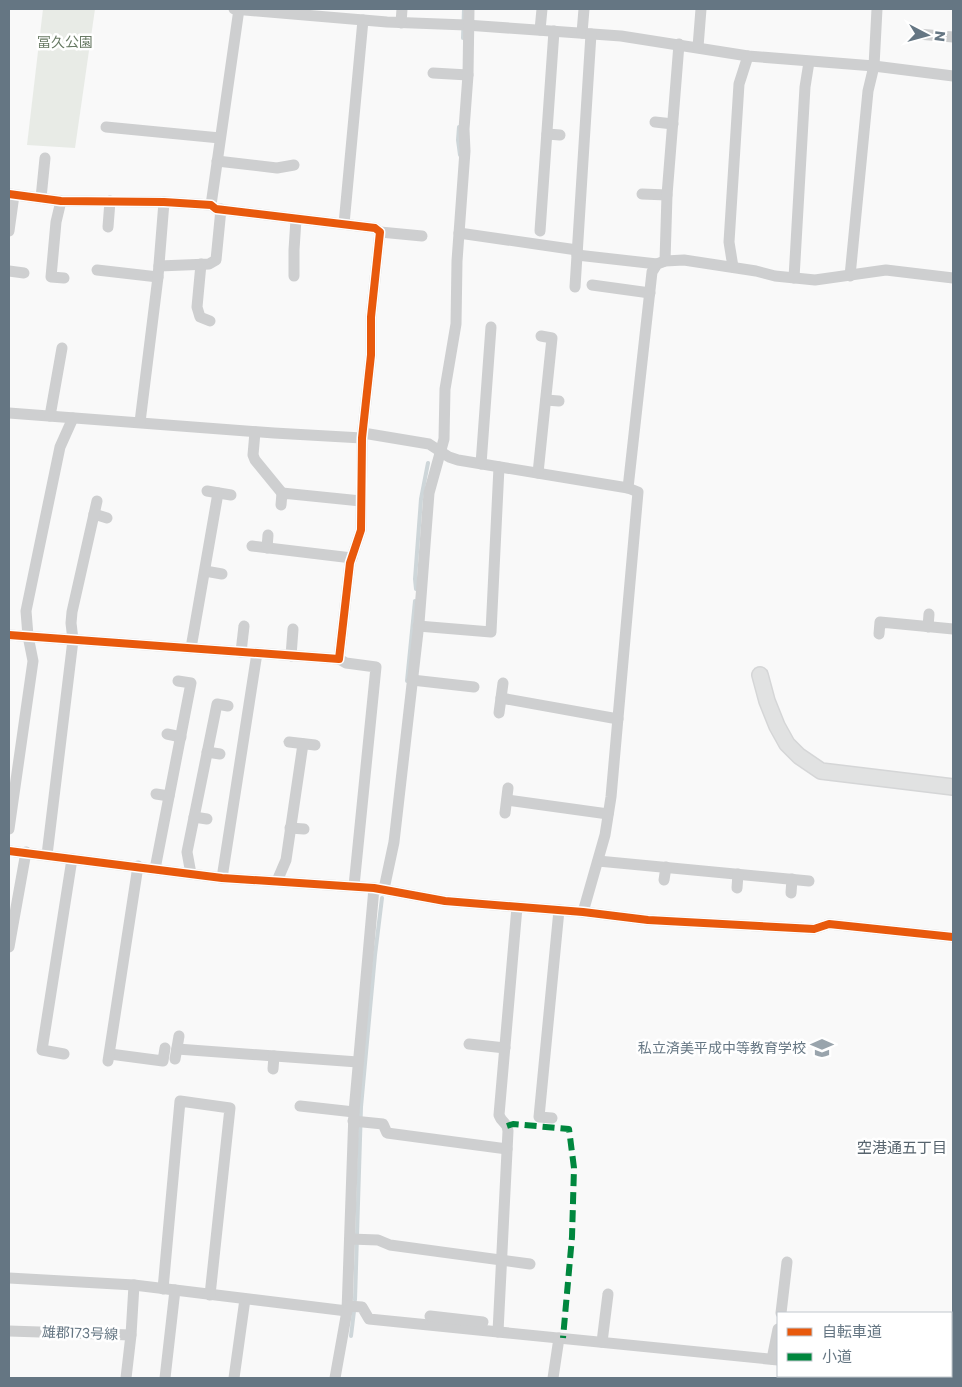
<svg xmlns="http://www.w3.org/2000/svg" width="962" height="1387" font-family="Poppins,'Noto Sans JP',sans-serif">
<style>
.green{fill:#e8ebe6}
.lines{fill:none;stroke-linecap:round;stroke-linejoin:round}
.stream{stroke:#ced6d9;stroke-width:4}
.secondary-casing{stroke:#d5d6d7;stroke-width:18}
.street{stroke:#cecfd0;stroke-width:11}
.secondary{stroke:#e1e2e2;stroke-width:15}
.quiet{stroke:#00873e;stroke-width:6;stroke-dasharray:12 6;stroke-linecap:butt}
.cycleway-casing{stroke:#fff;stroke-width:11}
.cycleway{stroke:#e8590c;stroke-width:8}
.labels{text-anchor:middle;stroke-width:5;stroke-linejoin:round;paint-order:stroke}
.park-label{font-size:14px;fill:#687a64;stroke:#fff}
.poi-label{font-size:14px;fill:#657683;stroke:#fff;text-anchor:end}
.street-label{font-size:14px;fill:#657683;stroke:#fff}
.neighbourhood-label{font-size:15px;fill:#57646e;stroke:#fff}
</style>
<rect width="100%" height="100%" fill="#f9f9f9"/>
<!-- green -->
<path class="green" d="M43,9H95L75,148L27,145Z"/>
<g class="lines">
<!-- stream -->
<g class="stream">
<path d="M463,38L464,9"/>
<path d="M459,127L458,140L460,155"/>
<path d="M416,589L415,579L421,499L428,463"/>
<path d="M407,681L415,601"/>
<path d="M355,1300L361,1107L375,955L382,898"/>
<path d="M351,1336L354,1311"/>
</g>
<defs>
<path id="secondary" d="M760,675L767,701L777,726L787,744L799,756L821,771L953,787"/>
</defs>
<!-- secondary casing -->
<use href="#secondary" class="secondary-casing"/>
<!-- street -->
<g class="street">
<path d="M234,9L387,22L466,25L621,36L748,56L874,66L953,76"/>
<path d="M401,23L402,9"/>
<path d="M540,30L542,9"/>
<path d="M582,33L584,9"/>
<path d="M918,34L953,37"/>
<path d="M698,47L701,9"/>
<path d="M433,73L468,75"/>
<path d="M655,122L673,124"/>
<path d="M106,127L220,138"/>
<path d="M547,134L560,135"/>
<path d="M217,161L277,168L294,165"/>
<path d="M9,194L61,201L164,202L211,205L216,209L375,228L380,232L371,317V355L362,438L361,530L350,563L339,659L9,635"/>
<path d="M642,194L667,195"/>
<path d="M41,198L45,158"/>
<path d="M61,201L56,222L51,277L64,278"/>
<path d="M211,205L239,9"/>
<path d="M344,224L363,20"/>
<path d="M108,227L110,201"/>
<path d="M9,231L14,195"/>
<path d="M540,231L554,31"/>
<path d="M380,232L422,236"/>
<path d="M459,233L577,250"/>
<path d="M577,255L657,264"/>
<path d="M665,261L667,195L679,44"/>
<path d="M201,264L197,307L200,317L210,321"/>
<path d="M159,266L209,264L216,260L221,209"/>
<path d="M733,267L729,242L739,84L748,56"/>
<path d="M97,270L158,277"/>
<path d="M9,271L24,273"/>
<path d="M294,276V250L296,219"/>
<path d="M850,276L868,91L874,66L877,9"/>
<path d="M794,278L805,87L809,62"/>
<path d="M592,285L650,293"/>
<path d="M575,287L591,34"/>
<path d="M546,400L559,401"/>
<path d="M9,413L274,433L362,438"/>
<path d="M50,416L62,348"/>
<path d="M140,422L158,277L164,202"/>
<path d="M255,432L253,455L255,460L282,493"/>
<path d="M363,433L429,444L449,457L458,460L628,488L638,492L611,797L605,835L583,912"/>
<path d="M481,464L491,327"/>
<path d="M538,473L552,338L541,336"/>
<path d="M628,488L652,272L657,264L665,261L684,260L756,271L775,276L815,280L886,270L953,278"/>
<path d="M207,491L231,495"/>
<path d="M281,505L282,493L361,501"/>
<path d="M94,514L107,518"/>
<path d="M252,546L352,558"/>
<path d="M267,548L268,535"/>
<path d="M205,571L222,574"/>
<path d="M418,626L491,632L499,467"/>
<path d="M928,627L929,614"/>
<path d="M879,634L880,622L953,629"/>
<path d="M191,648L218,493"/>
<path d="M241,652L244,626"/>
<path d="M291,656L293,629"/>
<path d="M339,659L346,663L376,667L354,886"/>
<path d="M412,680L474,687"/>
<path d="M501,698L618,719"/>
<path d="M499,713L503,683"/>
<path d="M167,734L181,737"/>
<path d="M289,742L315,745"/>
<path d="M207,752L220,754"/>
<path d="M156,794L169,796"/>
<path d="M507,800L608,814"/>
<path d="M505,813L508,788"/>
<path d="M194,817L207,819"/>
<path d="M290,828L304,829"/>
<path d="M9,829L33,661L28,636L26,611L60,447L73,418"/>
<path d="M9,851L222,878L374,888L445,901L583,912L648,920L814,929L829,924L953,937"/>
<path d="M47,855L73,640L71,623L72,612L97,501"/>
<path d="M598,861L809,881"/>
<path d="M155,869L191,683L178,681"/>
<path d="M191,874L187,852L217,704L228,706"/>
<path d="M222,878L257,653"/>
<path d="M664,880L666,867"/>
<path d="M277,881L286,860L303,744"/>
<path d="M737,888L738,874"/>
<path d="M384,889L394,842L419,623L429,493L444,439L445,389L456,324L457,261L465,151L464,129L468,75L469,9"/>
<path d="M791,893L792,879"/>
<path d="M9,947L26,852"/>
<path d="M469,1044L505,1048"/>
<path d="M177,1049L358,1062"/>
<path d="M64,1054L42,1050L72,859"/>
<path d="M110,1054L163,1061L165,1048"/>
<path d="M175,1059L179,1036"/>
<path d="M108,1061L138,866"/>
<path d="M273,1069L274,1056"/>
<path d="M300,1106L354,1112"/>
<path d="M552,1118L539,1117L559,910"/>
<path d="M353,1121L383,1124L387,1133L507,1149"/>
<path d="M350,1239L378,1240L390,1245L530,1264"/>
<path d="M9,1278L134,1285L347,1311L354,1112L374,888"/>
<path d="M163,1289L180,1101L230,1108L210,1295"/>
<path d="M348,1306L362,1307L369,1319L778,1360"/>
<path d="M781,1313L787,1262"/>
<path d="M430,1316L483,1322"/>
<path d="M9,1331L131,1335L134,1285"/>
<path d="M498,1332L508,1131L507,1126L501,1119L499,1115L517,907"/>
<path d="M602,1342L608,1294"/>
<path d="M772,1359L778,1329"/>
<path d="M935,1376L953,1378"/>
<path d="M126,1378L131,1335"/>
<path d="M165,1378L175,1290"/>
<path d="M234,1378L245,1299"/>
<path d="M335,1378L347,1311"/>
<path d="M553,1378L559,1338"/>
</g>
<!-- secondary -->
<use href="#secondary" class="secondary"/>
<!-- quiet -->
<path class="quiet" d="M507,1126L513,1124L569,1129L574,1168L572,1237L563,1338"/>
<defs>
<g id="cycleway">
<path d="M9,194L61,201L164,202L211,205L216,209L375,228L380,232L371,317V355L362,438L361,530L350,563L339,659L9,635"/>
<path d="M9,851L222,878L374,888L445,901L583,912L648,920L814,929L829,924L953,937"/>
</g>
</defs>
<!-- cycleway casing -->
<use href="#cycleway" class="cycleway-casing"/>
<!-- cycleway -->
<use href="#cycleway" class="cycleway"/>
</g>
<!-- icons -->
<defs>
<symbol id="school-bare" viewBox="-9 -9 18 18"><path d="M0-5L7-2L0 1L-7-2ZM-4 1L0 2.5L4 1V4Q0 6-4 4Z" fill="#99a4ac" stroke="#fff" stroke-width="2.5" paint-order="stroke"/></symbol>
</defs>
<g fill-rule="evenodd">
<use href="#school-bare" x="806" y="1032" width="32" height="32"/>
</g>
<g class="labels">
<!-- park labels -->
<g class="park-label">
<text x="65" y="47">冨久公園</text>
</g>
<!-- poi labels -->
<g class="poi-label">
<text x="806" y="1053">私立済美平成中等教育学校</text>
</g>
<!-- street labels -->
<g class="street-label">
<text transform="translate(80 1333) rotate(2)" y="5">雄郡173号線</text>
</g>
<!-- neighbourhood labels -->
<g class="neighbourhood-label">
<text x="902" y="1153">空港通五丁目</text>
</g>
</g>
<!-- border -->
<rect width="962" height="1387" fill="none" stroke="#657683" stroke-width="20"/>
<!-- legend -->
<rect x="777" y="1312" width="175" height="65" fill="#ffffff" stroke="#c1c8cd"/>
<rect x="787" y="1328" width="25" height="8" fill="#e8590c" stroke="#c1c8cd"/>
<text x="822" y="1337" font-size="15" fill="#657683">自転車道</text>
<rect x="787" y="1353" width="25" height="8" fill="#00873e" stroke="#c1c8cd"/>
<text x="822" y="1362" font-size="15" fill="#657683">小道</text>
<!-- north arrow -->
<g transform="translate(927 35) rotate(96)" stroke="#ffffff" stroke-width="4" paint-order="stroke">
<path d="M0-4L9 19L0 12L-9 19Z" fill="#657683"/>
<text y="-8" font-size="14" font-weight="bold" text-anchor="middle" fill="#657683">N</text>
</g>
</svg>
